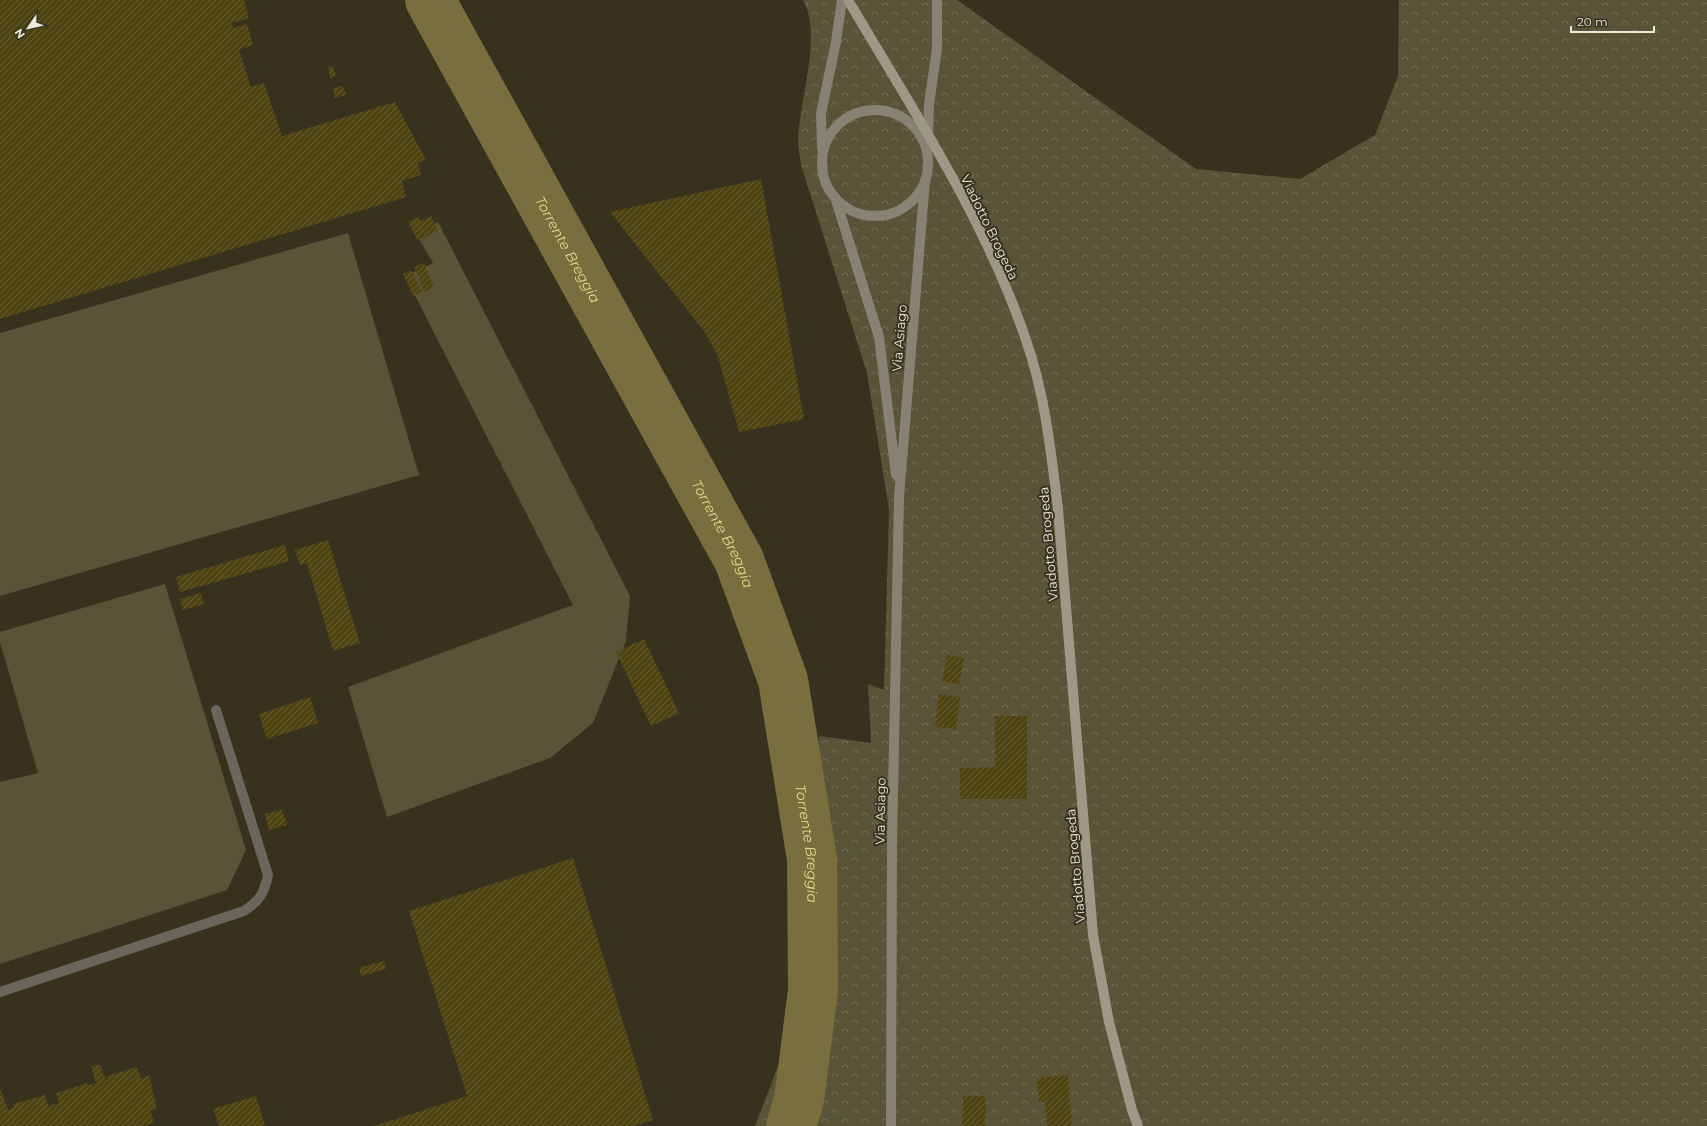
<svg xmlns="http://www.w3.org/2000/svg" width="1707" height="1126" font-family="Montserrat,sans-serif">
<style>
.grass{fill:#595337}
.forest{fill:url(#forest-crowns)}
.lines{fill:none;stroke-linecap:round;stroke-linejoin:round}
.river{stroke:#786e3e;stroke-width:50}
.building{fill:url(#building-hatch)}
.lane{stroke:#68665d;stroke-width:10}
.secondary{stroke:#868374;stroke-width:10}
.primary{stroke:#9d9986;stroke-width:10}
.labels{text-anchor:middle;stroke-width:4;stroke-linejoin:round;paint-order:stroke}
.street-label{font-size:13px;fill:#ebe8dc;stroke:#36321e}
.water-label{font-size:14px;font-style:italic;fill:#e7d78a;stroke:#36321e}
</style>
<defs>
<pattern id="forest-crowns" width="20" height="18" patternUnits="userSpaceOnUse"><rect width="20" height="18" fill="#595337"/><path d="M2 6a3 3 0 1 1 6 0M12 15a3 3 0 1 1 6 0" fill="none" stroke="#716c53"/></pattern>
<pattern id="building-hatch" width="6" height="6" patternUnits="userSpaceOnUse"><rect width="6" height="6" fill="#4e4412"/><path d="M-1 1l2-2M0 6l6-6M5 7l2-2" fill="none" stroke="#685f34"/></pattern>
</defs>
<rect width="100%" height="100%" fill="#36321e"/>
<!-- grass -->
<g class="grass">
<path d="M438,222L630,596L626,641L593,723L550,758L387,817L348,687L573,605L405,276L433,263L415,232Z"/>
<path d="M348,233L419,475L0,596V333Z"/>
<path d="M165,584L246,850L227,890L0,964V782L38,773L0,642V632Z"/>
</g>
<!-- forest -->
<path class="forest" d="M803,0H957L1196,169L1300,179L1375,135L1398,76L1399,0H1707V1126H755L779,1064L819,736L871,743L868,684L884,690L889,510L867,373L801,165C800,157 798,148 798,140C799,102 823,34 803,0Z"/>
<g class="lines">
<!-- river -->
<path class="river" id="s1" d="M430,0L739,560L783,680L812,859L813,991L799,1100L791,1126"/>
</g>
<!-- building -->
<g class="building">
<path d="M0,0H244L249,18L232,23L233,28L247,24L253,45L239,50L251,87L264,83L282,136L395,102L426,160L418,163L421,175L402,181L406,197L0,319Z"/>
<path d="M332,66L337,76L330,78L328,67Z"/>
<path d="M342,86L347,95L335,98L333,88Z"/>
<path d="M761,179L804,419L739,432L718,356L704,331L610,212Z"/>
<path d="M431,216L438,231L418,241L408,222L418,217L421,221Z"/>
<path d="M424,263L434,287L424,292L414,267Z"/>
<path d="M411,270L422,292L413,296L403,274Z"/>
<path d="M328,540L360,643L333,651L307,563L300,565L295,550Z"/>
<path d="M285,545L289,561L180,592L176,577Z"/>
<path d="M201,593L204,604L183,610L180,599Z"/>
<path d="M644,639L679,713L651,726L616,652Z"/>
<path d="M947,655L964,658L959,684L942,681Z"/>
<path d="M939,694L960,697L956,729L935,727Z"/>
<path d="M310,697L318,723L267,739L259,714Z"/>
<path d="M995,716H1027V799H960V768L995,767Z"/>
<path d="M282,810L287,825L269,830L265,814Z"/>
<path d="M573,858L653,1120L633,1126H374L467,1096L409,911Z"/>
<path d="M384,961L386,969L361,976L359,968Z"/>
<path d="M100,1065L106,1080H108L107,1076L137,1067L141,1079L149,1075L157,1109L150,1110L154,1123L144,1126H0V1091L1,1090L8,1110L14,1108L13,1104L45,1095L48,1106L59,1103L56,1093L88,1083V1085L96,1083L91,1066Z"/>
<path d="M1068,1075L1072,1126H1047L1045,1102H1039L1037,1078Z"/>
<path d="M256,1096L265,1126H219L213,1109Z"/>
<path d="M963,1096H986L985,1126H962Z"/>
</g>
<g class="lines">
<!-- lane -->
<path class="lane" d="M0,992L244,911C260,900 264,894 268,875L216,710"/>
<!-- secondary -->
<g class="secondary">
<circle cx="875" cy="163" r="53"/>
<path d="M928,138L929,104L937,49V0"/>
<path d="M822,148L821,113L836,42L842,0"/>
<path d="M835,197L879,337L896,475"/>
<path d="M891,1126L892,844L899,497L925,181"/>
</g>
<!-- primary -->
<path class="primary" d="M848,0C913,110 985,219 1026,340C1045,394 1051,452 1058,509L1093,935L1109,1022L1132,1110L1138,1126"/>
</g>
<g class="labels">
<!-- street labels -->
<g class="street-label">
<text transform="translate(990 227) rotate(64)" y="5">Viadotto Brogeda</text>
<text transform="translate(899 338) rotate(-85)" y="5">Via Asiago</text>
<text transform="translate(1048 544) rotate(-95)" y="5">Viadotto Brogeda</text>
<text transform="translate(880 811) rotate(-89)" y="5">Via Asiago</text>
<text transform="translate(1075 866) rotate(-95)" y="5">Viadotto Brogeda</text>
</g>
<!-- water labels -->
<g class="water-label">
<text dy="5" stroke="none"><textPath href="#s1" startOffset="285">Torrente Breggia</textPath></text>
<text dy="5" stroke="none"><textPath href="#s1" startOffset="609">Torrente Breggia</textPath></text>
<text dy="5" stroke="none"><textPath href="#s1" startOffset="933">Torrente Breggia</textPath></text>
</g>
</g>
<!-- north arrow -->
<g transform="translate(28 28) rotate(236)" stroke="#36321e" stroke-width="3" paint-order="stroke">
<path d="M0-3L7 15L0 10L-7 15Z" fill="#ebe8dc"/>
<text y="-6" font-size="11" font-weight="bold" text-anchor="middle" fill="#ebe8dc">N</text>
</g>
<!-- scale -->
<path d="M1571 26v6h83v-6" fill="none" stroke="#ebe8dc" stroke-width="2"/>
<text x="1577" y="26" font-size="12" fill="#ebe8dc" stroke="#36321e" stroke-width="3" paint-order="stroke">20 m</text>
</svg>
